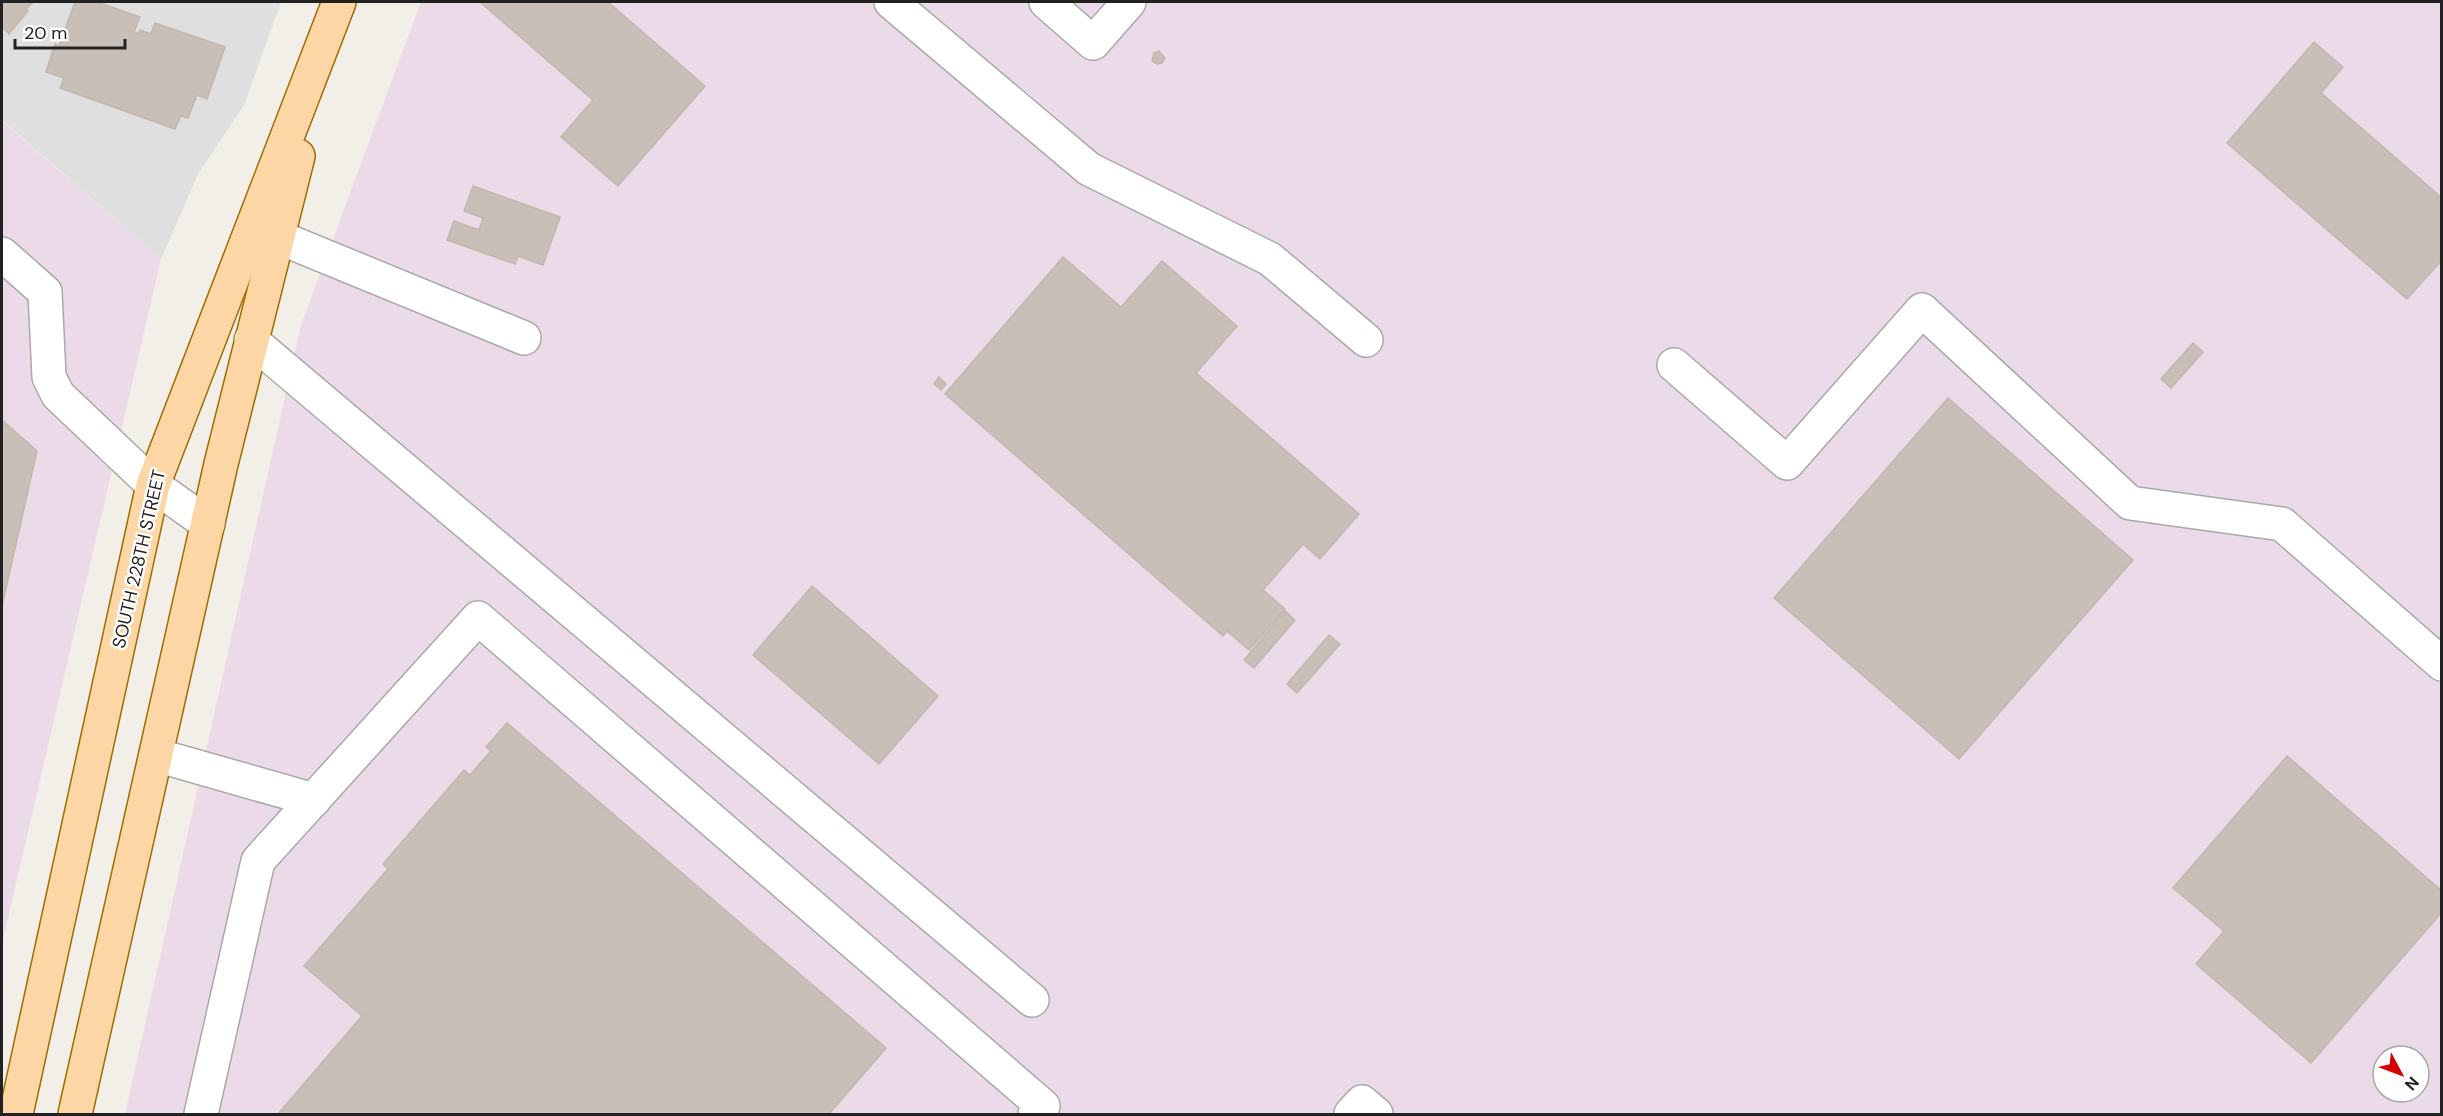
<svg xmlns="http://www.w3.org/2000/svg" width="2443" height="1116" font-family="'DM Sans',sans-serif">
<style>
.residential{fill:#e0dfdf}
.industrial{fill:#ebdbe8;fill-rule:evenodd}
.building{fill:#c7bfb8;stroke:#c4b6ab;stroke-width:1.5}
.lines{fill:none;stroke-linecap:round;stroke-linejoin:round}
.minor-casing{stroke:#a9a9a9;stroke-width:36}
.major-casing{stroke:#a06b00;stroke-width:36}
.minor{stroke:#fff;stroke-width:33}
.major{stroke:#fcd6a4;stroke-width:33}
.labels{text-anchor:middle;stroke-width:5;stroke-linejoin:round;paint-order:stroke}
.street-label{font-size:18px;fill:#222;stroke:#fff}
</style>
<rect width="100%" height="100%" fill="#f2efe9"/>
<!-- residential -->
<path class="residential" d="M2,2H281L244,105L198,174L161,259L2,120Z"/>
<!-- industrial -->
<g class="industrial">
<path d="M421,2H2441V1114H125L301,325ZM2383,1056H2419V1092H2383Z"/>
<path d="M2,121L161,259L2,944Z"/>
</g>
<!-- building -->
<g class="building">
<path d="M2,2H33L26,9L28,11L9,34L2,27Z"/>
<path d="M75,2H97L140,17L134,32L139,34L140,30L151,34L155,23L225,47L207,99L197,95L188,118L181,116L175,129L60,88L64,78L46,72L55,44L59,46Z"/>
<path d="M480,2H608L705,86L618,186L561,137L593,100Z"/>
<path d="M2314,42L2343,67L2321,93L2442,198V260L2407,299L2227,143Z"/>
<path d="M1159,51L1165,58L1162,63L1157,64L1152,61L1154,53Z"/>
<path d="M473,186L560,217L543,265L518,256L515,264L447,240L454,221L479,230L483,218L464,211Z"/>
<path d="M1063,257L1121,307L1162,261L1237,326L1196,373L1359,514L1320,559L1303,544L1263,590L1285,609L1249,650L1227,631L1223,636L945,394Z"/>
<path d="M2193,343L2203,352L2171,388L2161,379Z"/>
<path d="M939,377L946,384L941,390L934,384Z"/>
<path d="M1948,398L2133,560L1959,759L1774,598Z"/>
<path d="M2,420L37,451L2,606Z"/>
<path d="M812,586L938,696L879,764L753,655Z"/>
<path d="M1285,611L1295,620L1254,668L1244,660Z"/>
<path d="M1329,635L1340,644L1297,693L1287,684Z"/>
<path d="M507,723L886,1048L829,1114H278L362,1016L304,966L388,869L383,864L464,770L470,775L491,751L486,747Z"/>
<path d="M2287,756L2442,891V912L2311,1063L2196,964L2224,931L2173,888Z"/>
</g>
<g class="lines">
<defs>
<g id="minor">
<path d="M891,2L1089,169L1270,259L1366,340"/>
<path d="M1046,2L1093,43L1129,2"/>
<path d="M252,229L278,237L524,338"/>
<path d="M2,254L45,292L49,377L58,395L153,485L208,524"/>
<path d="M251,340L1032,1000"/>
<path d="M1674,365L1787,463L1922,310L2130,503L2282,524L2442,664"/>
<path d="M156,755L314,800"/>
<path d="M201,1114L258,861L478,618L1043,1106L1035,1114"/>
<path d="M1351,1114L1362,1102L1376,1114"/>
</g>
<g id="major">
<path d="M16,1114L153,485L339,2"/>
<path d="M75,1114L221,464L298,156"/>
</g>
</defs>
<!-- minor casing -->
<use href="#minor" class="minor-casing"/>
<!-- major casing -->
<use href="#major" class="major-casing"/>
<!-- minor -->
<use href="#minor" class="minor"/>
<!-- major -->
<use href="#major" class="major"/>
</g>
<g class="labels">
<!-- street labels -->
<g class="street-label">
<text transform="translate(139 559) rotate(-77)" y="6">SOUTH 228TH STREET</text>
</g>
</g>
<!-- border -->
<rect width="2443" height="1116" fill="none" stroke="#222222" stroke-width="6"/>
<!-- north arrow -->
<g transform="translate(2401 1074) rotate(131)"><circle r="28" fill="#ffffff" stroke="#a7a7a7" stroke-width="1.5"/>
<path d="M0-4.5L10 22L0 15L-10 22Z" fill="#d40000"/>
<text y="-9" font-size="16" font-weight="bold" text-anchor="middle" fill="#222222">N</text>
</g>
<!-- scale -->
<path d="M15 39v9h110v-9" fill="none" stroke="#222222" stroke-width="3"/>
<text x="24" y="39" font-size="18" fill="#222222" stroke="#ffffff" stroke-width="4.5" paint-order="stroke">20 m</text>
</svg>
